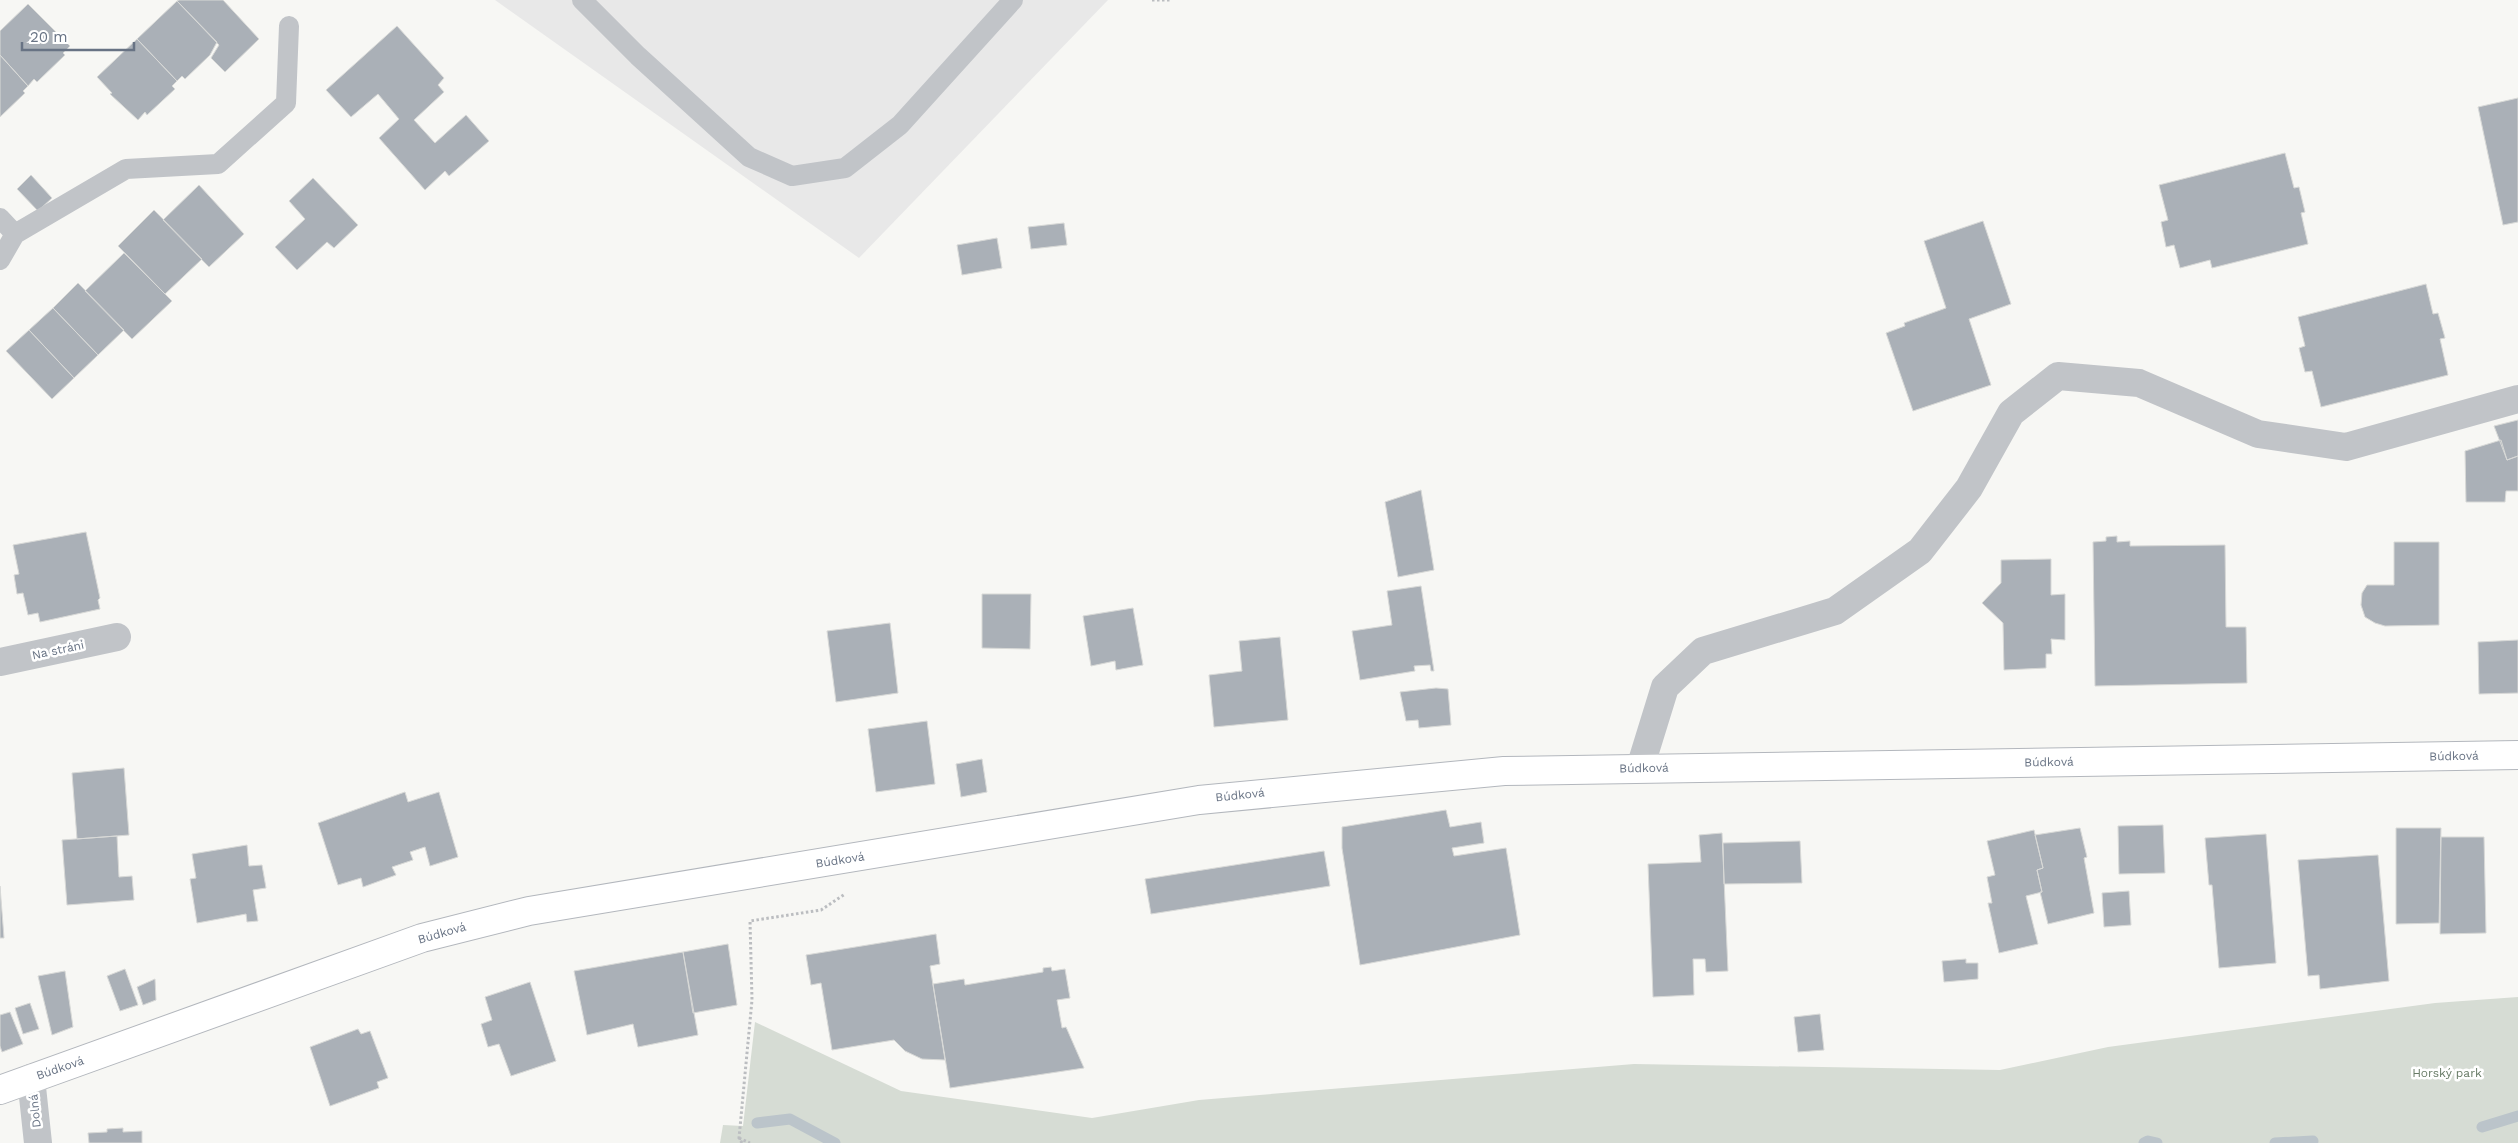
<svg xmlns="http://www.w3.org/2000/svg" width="2518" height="1143" font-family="'Work Sans',sans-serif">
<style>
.built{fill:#e8e8e8}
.green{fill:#d6dcd4}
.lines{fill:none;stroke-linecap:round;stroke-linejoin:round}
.stream{stroke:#bbc4ca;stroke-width:11}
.building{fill:#aab0b7;stroke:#d8d9d7}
.secondary-casing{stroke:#b3b7bd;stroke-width:30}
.path{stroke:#bbbdc0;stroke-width:3;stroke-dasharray:2.5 2.5;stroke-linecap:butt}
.lane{stroke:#c1c4c8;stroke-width:20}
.street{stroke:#c1c4c8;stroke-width:28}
.secondary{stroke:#fff;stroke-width:28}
.labels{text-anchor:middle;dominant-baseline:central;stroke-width:5;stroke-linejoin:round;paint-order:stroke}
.street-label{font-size:12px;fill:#687384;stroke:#fff}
.park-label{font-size:12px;fill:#687b66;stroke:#fff}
</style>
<rect width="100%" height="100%" fill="#f7f7f4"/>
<path class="built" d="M495,0H1108L859,258Z"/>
<path class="green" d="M2518,997V1143H720L723,1125L743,1126L755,1022L901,1091L1092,1118L1199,1100L1634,1064L2000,1070L2108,1047L2435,1003Z"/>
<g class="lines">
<path class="stream" d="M757,1123L790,1119L835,1143
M2482,1127L2518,1116
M2144,1143L2148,1141L2157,1143
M2275,1143L2313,1141"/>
</g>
<path class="building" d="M179,0H223L259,39L225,72L211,58L219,45L177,1Z
M177,1L217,42L210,55L185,79L182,76L177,81L137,39Z
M28,4L70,46L63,53L65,55L37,82L34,79L28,86L0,55V31Z
M397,26L444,78L438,85L444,92L414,120L435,143L466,115L489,141L449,176L445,171L425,190L379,138L399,119L378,94L351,117L326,90Z
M137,39L177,81L172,86L175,89L147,115L145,112L138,120L110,94L112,93L97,77Z
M0,55L28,86L23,91L25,93L0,117Z
M2518,98V222L2503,225L2478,107Z
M2285,153L2294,188L2299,187L2305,212L2301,213L2308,244L2212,268L2210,260L2180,268L2174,245L2166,247L2161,222L2168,220L2159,185Z
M31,175L52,198L38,211L17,189Z
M313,178L358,225L334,248L327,242L297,270L275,247L305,219L289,201Z
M199,185L244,234L209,267L163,220Z
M154,210L202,259L165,294L118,246Z
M1983,221L2011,304L1969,319L1991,385L1913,411L1886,333L1905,326L1904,323L1946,308L1924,241Z
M1064,223L1067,245L1031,249L1028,227Z
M997,238L1002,268L962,275L957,245Z
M124,253L172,301L132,339L85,291Z
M78,283L124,330L98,355L53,308Z
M2426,284L2433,314L2438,313L2445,338L2440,339L2448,375L2321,407L2312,371L2305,372L2299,348L2305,346L2298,317Z
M53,308L98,355L74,378L29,330Z
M29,330L74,378L52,399L6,351Z
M2518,420V456L2507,460L2494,426Z
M2501,440L2507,460L2518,456V491H2506L2505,502H2466L2465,451Z
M1421,490L1434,570L1398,577L1385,502Z
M86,532L100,598L98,600L100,609L40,622L38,613L28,615L23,593L17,594L14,575L19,574L13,545Z
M2117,536V542L2130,541V546L2225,545L2226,627H2246L2247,683L2095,686L2093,542L2106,541V537Z
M2394,542H2439V625L2385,626L2375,623L2365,617L2361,605L2362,593L2367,585H2394Z
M2051,559V595L2065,594V640L2051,639L2052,654H2046V668L2004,670L2003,623L1982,603L2001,583V560Z
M1421,586L1434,671H1431L1430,665L1414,666L1415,671L1360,680L1352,631L1392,625L1387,591Z
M982,594H1031L1030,649L982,648Z
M1133,608L1143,665L1116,670L1115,661L1091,666L1083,616Z
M890,623L898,693L836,702L827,631Z
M1280,637L1288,720L1214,727L1209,675L1242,671L1239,641Z
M2518,640V693L2479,694L2478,642Z
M1436,688L1448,689L1451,725L1419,728L1418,720L1406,721L1400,692Z
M927,721L935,784L876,792L868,729Z
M982,759L987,792L961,797L956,764Z
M124,768L129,835L77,839L72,773Z
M405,792L408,802L439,792L458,857L430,866L425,847L410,852L413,860L392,867L396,875L363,887L361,878L338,885L318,823Z
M1446,810L1450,827L1481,822L1484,843L1452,848L1454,856L1506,848L1520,935L1360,965L1342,848V827Z
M2163,825L2165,873L2119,874L2118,826Z
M2080,828L2087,857L2084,858L2094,913L2048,924L2040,892H2042L2037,870L2043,868L2035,835Z
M2396,828H2441L2439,923L2396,924Z
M2034,830L2043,868L2037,870L2042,892L2026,896L2038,944L1999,953L1988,903H1992L1987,877L1995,875L1987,841Z
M1722,833L1728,971L1706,972L1705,959H1693L1694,995L1653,997L1648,864L1701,862L1699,835Z
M2266,834L2276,963L2219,968L2212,885H2209L2205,838Z
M117,836L119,877L132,876L134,900L67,905L62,840Z
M2441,837H2484L2486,933L2440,934Z
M1800,841L1802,883L1724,884L1723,843Z
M247,845L249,866L262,865L266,888L253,890L258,921L247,922L246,914L197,923L190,879L196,878L192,854Z
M1324,851L1330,886L1151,914L1145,879Z
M2378,855L2389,981L2320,989L2319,975L2308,976L2298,860Z
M0,886L4,938H0Z
M2129,891L2131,925L2104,927L2102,893Z
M936,934L940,964L930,966L945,1060L922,1059L905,1051L894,1040L832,1050L821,983L811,985L806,955Z
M728,944L737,1005L693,1013L683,952Z
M683,952L698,1035L638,1047L633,1024L587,1035L574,971Z
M1966,959V963H1978V979L1944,982L1942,961Z
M1051,967L1052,971L1065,969L1070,998L1057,1000L1062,1028L1066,1027L1084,1068L950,1088L933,984L964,979L965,985L1043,972V968Z
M125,969L138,1005L120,1011L107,976Z
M65,971L73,1027L52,1035L38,976Z
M155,979L156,1000L143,1005L137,987Z
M530,982L556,1061L511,1076L499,1044L488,1047L481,1024L492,1020L485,997Z
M30,1003L39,1029L23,1034L15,1008Z
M10,1012L23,1044L2,1052L0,1046V1015Z
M1820,1014L1824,1050L1798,1052L1794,1017Z
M358,1029L361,1034L370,1031L388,1078L377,1082L379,1088L330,1106L310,1047Z
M123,1128V1132L142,1131V1143H89L88,1133L107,1132V1129Z"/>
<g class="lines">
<g class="secondary-casing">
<path id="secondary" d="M0,1090L422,938L529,911L1199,800L1504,771L2518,755"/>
</g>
<path class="path" d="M1152,0H1171
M739,1138L750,1143
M742,1143L739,1138L752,1000L750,921L821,910L845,894"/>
<path class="lane" d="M582,0L638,56L749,157L792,176L845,168L900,125L1013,0
M0,218L15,234
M0,260L15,234L126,169L218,164L286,103L289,26"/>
<path class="street" d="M0,662L117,637
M1640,768L1665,687L1703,651L1835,611L1920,551L1969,488L2011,413L2058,376L2139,383L2258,434L2346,447L2518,399
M31,1078L38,1143"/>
<use href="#secondary" class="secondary"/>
</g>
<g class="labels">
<g class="street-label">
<text transform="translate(58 650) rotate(-12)">Na stráni</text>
<text transform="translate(2454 756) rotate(-1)">Búdková</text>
<text transform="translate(2049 762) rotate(-1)">Búdková</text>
<text transform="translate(1644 768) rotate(-1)">Búdková</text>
<text transform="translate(1240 795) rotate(-6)">Búdková</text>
<text transform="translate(840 860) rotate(-9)">Búdková</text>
<text transform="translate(442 933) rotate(-16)">Búdková</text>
<text transform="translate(60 1068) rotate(-19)">Búdková</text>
<text transform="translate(35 1111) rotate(-96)">Dolná</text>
</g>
<g class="park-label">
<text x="2447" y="1073">Horský park</text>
</g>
</g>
<path d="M22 42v8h112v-8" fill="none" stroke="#687384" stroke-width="2.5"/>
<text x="30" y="42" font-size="15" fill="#687384" stroke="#ffffff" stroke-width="4" paint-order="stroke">20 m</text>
</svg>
